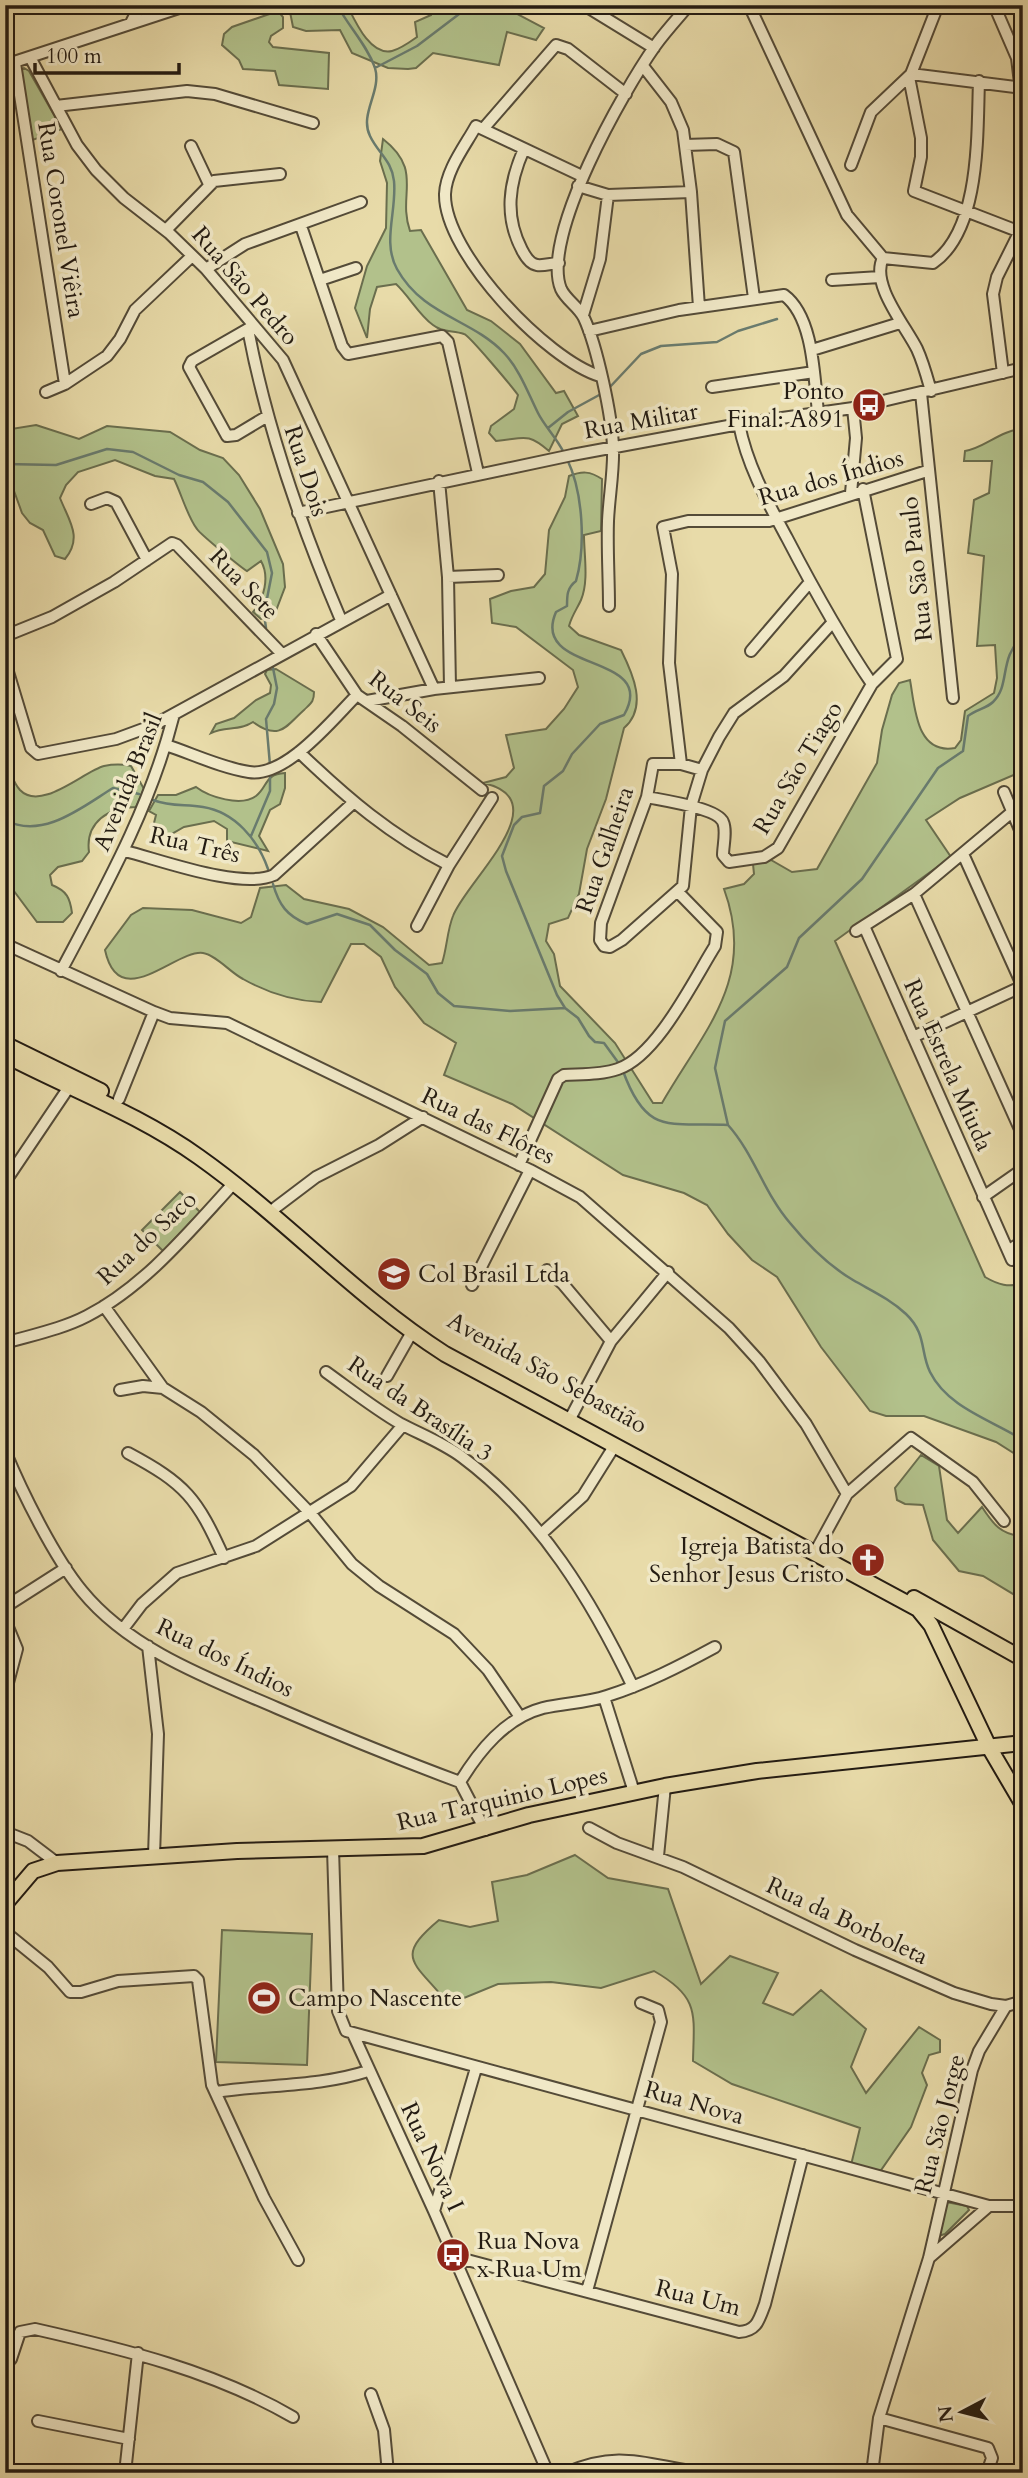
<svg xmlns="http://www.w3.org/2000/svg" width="1028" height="2478" font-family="Cardo,serif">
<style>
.green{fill:#b2c18b;stroke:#6a6e4e;stroke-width:2}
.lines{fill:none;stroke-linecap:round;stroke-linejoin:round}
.stream{stroke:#697b6e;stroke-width:2.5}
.minor-casing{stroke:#544b38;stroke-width:14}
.major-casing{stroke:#231b12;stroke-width:18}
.minor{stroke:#f0e8c7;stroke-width:10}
.major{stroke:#e8dba9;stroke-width:14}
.labels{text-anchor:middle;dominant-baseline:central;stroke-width:7;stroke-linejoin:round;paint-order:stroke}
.street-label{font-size:24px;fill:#231b12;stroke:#f0e8c7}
.poi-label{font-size:24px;fill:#231b12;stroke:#f0e8c7;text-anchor:start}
</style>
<rect width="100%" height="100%" fill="#e8dba9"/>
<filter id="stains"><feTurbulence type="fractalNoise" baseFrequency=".00286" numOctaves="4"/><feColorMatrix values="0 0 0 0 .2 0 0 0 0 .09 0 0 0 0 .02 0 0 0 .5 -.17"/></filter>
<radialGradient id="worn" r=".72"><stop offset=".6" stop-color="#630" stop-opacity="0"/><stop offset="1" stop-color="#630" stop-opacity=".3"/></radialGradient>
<path class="green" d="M309,5H347C355,21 370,56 392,51C400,49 410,42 417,37L415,22L431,15V5H507L506,8L544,28L536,40L507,32L499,65L433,53L416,68L408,69L388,68L352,53L340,30L306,31L293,27L290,12Z
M278,11L283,17V28L271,36L269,42L273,47L329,53L328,89L279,85L275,71L243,69L239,60L222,45L224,34L232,27Z
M24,68L29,71L62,129L30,141L20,71Z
M383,139C424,171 397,194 410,231L421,230L467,310L491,321L520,344L556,393L564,391L578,416L562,424L549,451C526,431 523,439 496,441L489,433L491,426L514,409L518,395C513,388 469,335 464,334C453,330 443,333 433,325C419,315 409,296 396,284L377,287L370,309L367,338L355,308L367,266L386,228L387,183L380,161Z
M36,425L79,439L107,426L170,432L200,450L223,458L239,475L260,509L283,564L285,587L274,616L261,619L253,612C264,599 270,577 261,561L247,571C243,569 201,535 197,529C188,518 181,493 174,479L155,476L115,460L78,472L66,485L60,498C69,521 83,537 65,559L55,556L43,530L30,523L22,513L14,491L5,482V430Z
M1023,429V771L960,798L926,820L951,857L835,941L985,1277C997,1284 1010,1289 1023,1282V1459L996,1442L924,1416H886L870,1411L821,1347L777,1277L752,1260L728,1234L707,1205L684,1193L623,1175L512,1104L444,1075L456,1043L424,1023L395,987L381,957L364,944H351L321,1002C293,1001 268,993 243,979C231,973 216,955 203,953C176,949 119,1015 105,950L131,915L143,908L192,910L241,923L251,917L260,888L286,885L304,899L349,909L383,927L429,965L442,963C447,948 447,931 453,916C465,882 561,800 483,783L506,777L514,768L506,735L546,729L564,709L578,687L573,670L516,627L492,623L490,599L511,591L534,587L545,574L549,530L565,497L569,476C582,471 590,471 602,479L601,531L584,535C584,555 589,581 581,600C577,609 572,615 569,626L579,635L621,650C633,674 648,707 624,728L606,799L587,849L579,894L568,918L549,924L546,941L554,954L560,986L615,1043L653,1103H662C704,1030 757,979 724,889L744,884L754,874L753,864L771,860L792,872L817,869L877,763L882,730L892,695L899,683L910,680C915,707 916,755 955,748L961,740L965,711L994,693L997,678L995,645L977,646L984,556L968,553L974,500L989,493L992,461H964L965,451C985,448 1000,430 1023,429Z
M276,669L314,692C314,702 311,703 304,710C287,725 280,742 253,722C240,731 225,726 211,733L216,724L234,718L256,700L270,693L271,685L265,674L267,670Z
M5,761C11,771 12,781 20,790C41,812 84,771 104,766C114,764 122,764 131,766L144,789L136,807C109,807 85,822 89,852L82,861L58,867L50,875L52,885C67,891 70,898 72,913L63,922H37L5,879Z
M285,773V788L280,804L270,810L259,836L268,851L227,841V829L214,821L184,827L168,836L153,827L156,815L149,811L158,795H176L196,787C209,797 241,807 256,796C268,787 264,774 285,773Z
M180,1192L200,1212L163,1251L142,1230Z
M921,1455L939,1466L947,1520L958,1533L982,1507C993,1524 1001,1535 1023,1536V1600L983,1576L959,1571L933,1540L923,1505L905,1504L897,1500L895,1488Z
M575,1855L608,1878L668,1889L701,1984L730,1956L778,1973L763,2003L793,2015L821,1990L866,2029L851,2067L866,2093L919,2027L940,2040V2052L929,2055L922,2073L927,2085L911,2127L879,2173L851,2165L860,2128L732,2084L693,2061C694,2014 700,1997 654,1971L601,1988L551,1982L498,1984L464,1998L441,1995C412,1961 396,1956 439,1920L470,1927L498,1921L492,1882L527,1875Z
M222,1930L312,1934L307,2065L216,2062Z
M946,2202L967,2206L969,2210L945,2234L938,2236Z"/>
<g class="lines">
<path class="stream" d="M337,5C349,27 367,45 375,68C382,91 359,114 370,136C378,153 392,161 394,181C397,211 382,242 397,269C423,316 472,319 504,353C520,370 528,393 538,413C545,427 557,438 564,453
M375,68L417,46L471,5
M609,388L641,354L661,346L717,342L738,331L777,319
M548,428L568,412L601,394
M567,459C583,492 586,546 576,581C567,588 567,595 567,606L556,612C529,674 660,652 624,715L600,724L572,754L563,771L544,786L540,813L522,817L514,825L502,856L506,871L557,995L565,1008L578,1018L589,1036L595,1042L604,1043L620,1065
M5,464L56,465L107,449L133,452L179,475L203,482L228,502L267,552L272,573L264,614L266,628
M270,765L266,719L274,704L277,688L272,663
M153,800C171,807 185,804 203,807C235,812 258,840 268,869
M5,820C43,840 82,807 113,788L139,794
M251,836L270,791V772
M273,884C279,905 287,916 307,924L337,914L370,925L395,950L427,974L438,993L454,1006L510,1011L565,1008
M623,1071C647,1137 670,1122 728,1125C754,1154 764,1193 790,1223C808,1245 829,1266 853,1280C872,1291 890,1299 906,1314C927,1334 920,1352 930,1372C948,1408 992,1420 1023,1440
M728,1125L715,1068L725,1021L787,967L799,938L862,879L938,768L963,751L968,716C976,710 987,708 993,702C1011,685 998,658 1023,636"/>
<g class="minor-casing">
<path id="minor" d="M584,5L654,48
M749,5L847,215L883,258C870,284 905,325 917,349C923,362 927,377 931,391
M994,5L1017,58L1023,109
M131,23L140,5
M31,59L77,145L96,170L124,198L169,233L206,269L283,360L434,689
M15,63L65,384
M5,65L188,5
M643,66L671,102L683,130L691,192L699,307
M911,74L1023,88
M909,77L921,138V157L914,191L1020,232
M56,106L187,91L215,94L313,123
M483,129L556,45L568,49L626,94
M685,145L717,144L734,152L754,298
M191,146L209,184
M524,149C509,183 504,216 522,250C525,256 530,264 537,265C544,266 553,263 559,263
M851,165L871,112L911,74L938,5
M582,176L476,126C465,146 446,170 445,194C444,253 547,360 600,376
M578,186L608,195L691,192
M301,226L342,346L348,354L442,336L448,342L478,473
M166,230L214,181L280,174
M883,258L933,263C981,230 977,133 979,81
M206,269L245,244L361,202
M320,280L356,268
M832,280L880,277
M583,315L600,259L608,195
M253,326L192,361L189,367L227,436L236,435L266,417
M248,329C267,430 301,526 341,620
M589,331L679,310L784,295C814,317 814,378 818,412
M812,350L900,323
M1003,373L993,294L997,277L1023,225
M712,387L814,372
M46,392L65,384L107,356L120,339L135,310L192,256
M921,393L953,698
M739,424C747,465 767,501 787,538C813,588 840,637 872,684
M439,481L448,577L450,687
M851,493L856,438L853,408
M91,504L107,498L116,502L147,560
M298,513L572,455L739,424L853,408L1023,368
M448,577L498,575
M609,606C609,578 607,549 608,521C609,497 614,471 613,447C612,416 597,346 584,318C579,307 566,300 561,289C540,237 624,90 655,46C665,32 677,19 689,5
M316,634L357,695L402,726L482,790
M5,636L52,617L114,582L172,543L177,545L281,653
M751,651L810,582
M5,662L31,748L38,754L116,739L154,725L391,595
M367,701L434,689L539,678
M166,745C193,754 222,768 249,772C286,778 333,719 357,695
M299,752C347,798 390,835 449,865
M681,764L669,663L672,574L663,527L688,521H769L927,471
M702,770L681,764H653L647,797L601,923L600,940L604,946L610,947L622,940L683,886L691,806L702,770L719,737L734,713L784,676L833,622
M1004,792L1023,837
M647,797C661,800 718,808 723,822C727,831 723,846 723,855L729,862L764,857L778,848L872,684L897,659L863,489
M125,851C161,860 241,890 274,875L353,803
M963,854L1023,987
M914,894L1023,1136
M417,926L449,865L492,798
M864,926L1012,1260
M856,931L914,894L1012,812
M5,944L154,1012L170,1018L227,1023L530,1170L580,1197L729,1328L759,1361L806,1424L847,1494
M61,971C105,888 151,806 174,714
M913,1037L1023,986
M119,1099L154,1012
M519,1165L558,1079L564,1075C582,1074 601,1075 618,1069C657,1056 693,981 715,946L717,932L678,892
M5,1182L69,1087
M983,1197L1023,1169
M275,1208L316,1177L379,1145L423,1117
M1008,1251L1023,1241
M547,1270L563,1284L611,1341
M472,1285L530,1170
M104,1306L163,1388L201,1412L254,1455L311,1514L352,1564L379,1586L454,1634L488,1670L520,1717
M5,1343C32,1335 62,1329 87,1316C145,1286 189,1232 233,1184
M326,1372C351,1390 375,1409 401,1424C422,1435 443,1443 462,1457C540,1515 592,1601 633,1687
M387,1376L412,1332
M120,1390L143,1386L163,1388
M572,1415L611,1341L668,1272
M5,1451C22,1492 54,1557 82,1591C130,1650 210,1679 277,1708C337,1734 398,1759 460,1782L485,1830
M128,1453C186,1484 197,1498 224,1558
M541,1534L583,1496L615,1445
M818,1547L847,1494L911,1438L973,1482L1004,1521
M5,1607L66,1568
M5,1620L17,1649L5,1694
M123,1629L142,1604L177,1573L256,1546L351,1486L403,1425
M148,1646L158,1734L154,1856
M604,1697L634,1792
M460,1782C479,1751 505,1718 543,1708C564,1703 586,1703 607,1696C645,1684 680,1666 715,1647
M589,1828L617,1843L683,1867L855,1950L954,1993L991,2004L1006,2006L1023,2001
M5,1832L28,1841L57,1863
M333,1849L338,2011L346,2031L989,2206H1023
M658,1856L665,1786
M5,1932L48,1967L70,1992H81L118,1981L194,1976L198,1980L212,2085L264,2198L298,2260
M353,2034L434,2211L548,2473
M216,2092C267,2084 318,2087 368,2071
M434,2211L476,2068
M929,2258L989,2206
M457,2263L467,2260L739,2332C757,2331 759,2320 765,2304L803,2155
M587,2291L661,2022L658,2010L641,2003
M5,2365L11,2359L20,2332L35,2329C123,2349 214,2371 293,2417
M371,2394L384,2430L388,2473
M879,2418L988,2448L992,2458L987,2473
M38,2421L129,2439
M125,2473L138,2353
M566,2473C622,2448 650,2467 705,2473
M872,2473L879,2418L929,2258L972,2070L979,2051L1006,2006"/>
</g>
<g class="major-casing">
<path id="major" d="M5,1044L101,1091
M5,1055C70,1089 139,1114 199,1157C285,1218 356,1297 445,1354L918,1609L931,1625L989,1747L1023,1805
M914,1598L1023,1659
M5,1904L33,1871L57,1863L237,1851L423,1846L529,1815L665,1786L757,1771L1023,1743"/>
</g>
<use href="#minor" class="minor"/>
<use href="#major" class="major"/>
</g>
<defs>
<g id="bus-disc" transform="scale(1.75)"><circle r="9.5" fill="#8f2418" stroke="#f0e8c7"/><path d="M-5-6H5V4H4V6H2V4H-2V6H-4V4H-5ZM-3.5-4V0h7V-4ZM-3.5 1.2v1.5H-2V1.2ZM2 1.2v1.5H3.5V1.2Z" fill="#fff"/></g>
<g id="school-disc" transform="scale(1.75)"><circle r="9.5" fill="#8f2418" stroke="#f0e8c7"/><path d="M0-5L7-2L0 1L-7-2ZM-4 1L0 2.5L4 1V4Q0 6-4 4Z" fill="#fff"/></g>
<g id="church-disc" transform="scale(1.75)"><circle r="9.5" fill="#8f2418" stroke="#f0e8c7"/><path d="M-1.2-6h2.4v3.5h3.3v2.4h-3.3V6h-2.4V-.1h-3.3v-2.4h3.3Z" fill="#fff"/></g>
<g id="stadium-disc" transform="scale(1.75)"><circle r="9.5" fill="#8f2418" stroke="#f0e8c7"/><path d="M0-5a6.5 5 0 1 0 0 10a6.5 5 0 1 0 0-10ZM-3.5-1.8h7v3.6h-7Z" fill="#fff"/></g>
</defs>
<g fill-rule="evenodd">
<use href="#bus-disc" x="869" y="405"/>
<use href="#school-disc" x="394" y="1274"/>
<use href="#church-disc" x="868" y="1560"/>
<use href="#stadium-disc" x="264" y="1998"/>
<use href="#bus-disc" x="453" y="2255"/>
</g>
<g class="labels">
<g class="street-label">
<text transform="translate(61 220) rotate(81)">Rua Coronel Viêira</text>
<text transform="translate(245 286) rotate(49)">Rua São Pedro</text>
<text transform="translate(641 421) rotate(-10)">Rua Militar</text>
<text transform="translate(306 471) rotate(72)">Rua Dois</text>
<text transform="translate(831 478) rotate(-16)">Rua dos Índios</text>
<text transform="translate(917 569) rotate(-96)">Rua São Paulo</text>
<text transform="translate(244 584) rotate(46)">Rua Sete</text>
<text transform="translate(405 702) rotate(38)">Rua Seis</text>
<text transform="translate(798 768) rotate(-59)">Rua São Tiago</text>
<text transform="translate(128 782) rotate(-68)">Avenida Brasil</text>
<text transform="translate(195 845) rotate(13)">Rua Três</text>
<text transform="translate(605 850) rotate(-71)">Rua Galheira</text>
<text transform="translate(948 1065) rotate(66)">Rua Estrela Miuda</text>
<text transform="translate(488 1126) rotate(26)">Rua das Flôres</text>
<text transform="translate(147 1238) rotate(-43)">Rua do Saco</text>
<text transform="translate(547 1373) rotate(29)">Avenida São Sebastião</text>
<text transform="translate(420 1409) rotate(34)">Rua da Brasília 3</text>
<text transform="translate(225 1658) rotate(26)">Rua dos Índios</text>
<text transform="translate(502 1799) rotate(-13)">Rua Tarquinio Lopes</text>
<text transform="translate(847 1921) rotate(25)">Rua da Borboleta</text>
<text transform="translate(694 2103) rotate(16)">Rua Nova</text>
<text transform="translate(940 2124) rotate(-76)">Rua São Jorge</text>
<text transform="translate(432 2157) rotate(65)">Rua Nova I</text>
<text transform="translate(698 2298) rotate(14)">Rua Um</text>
</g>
<g class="poi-label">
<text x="844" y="391" text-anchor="end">Ponto<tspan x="844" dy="28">Final: A891</tspan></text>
<text x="418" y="1274">Col Brasil Ltda</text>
<text x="844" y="1546" text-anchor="end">Igreja Batista do<tspan x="844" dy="28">Senhor Jesus Cristo</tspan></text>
<text x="288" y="1998">Campo Nascente</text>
<text x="477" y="2241">Rua Nova<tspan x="477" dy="28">x Rua Um</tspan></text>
</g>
</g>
<rect width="1028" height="2478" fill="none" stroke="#e8dba9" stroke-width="28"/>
<rect x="7" y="7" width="1014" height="2464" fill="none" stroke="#231b12" stroke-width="3.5"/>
<rect x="14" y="14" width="1000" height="2450" fill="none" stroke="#231b12" stroke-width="2"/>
<g transform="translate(962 2412) rotate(263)" stroke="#f0e8c7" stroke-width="5" paint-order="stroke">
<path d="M0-5L12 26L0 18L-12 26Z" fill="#231b12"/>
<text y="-10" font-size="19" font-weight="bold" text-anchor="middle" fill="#231b12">N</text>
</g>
<path d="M35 63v10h144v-10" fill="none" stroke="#231b12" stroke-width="3.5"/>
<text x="46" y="63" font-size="21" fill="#231b12" stroke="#f0e8c7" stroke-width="5" paint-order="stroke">100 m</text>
<rect width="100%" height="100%" filter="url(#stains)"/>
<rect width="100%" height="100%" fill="url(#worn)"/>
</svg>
